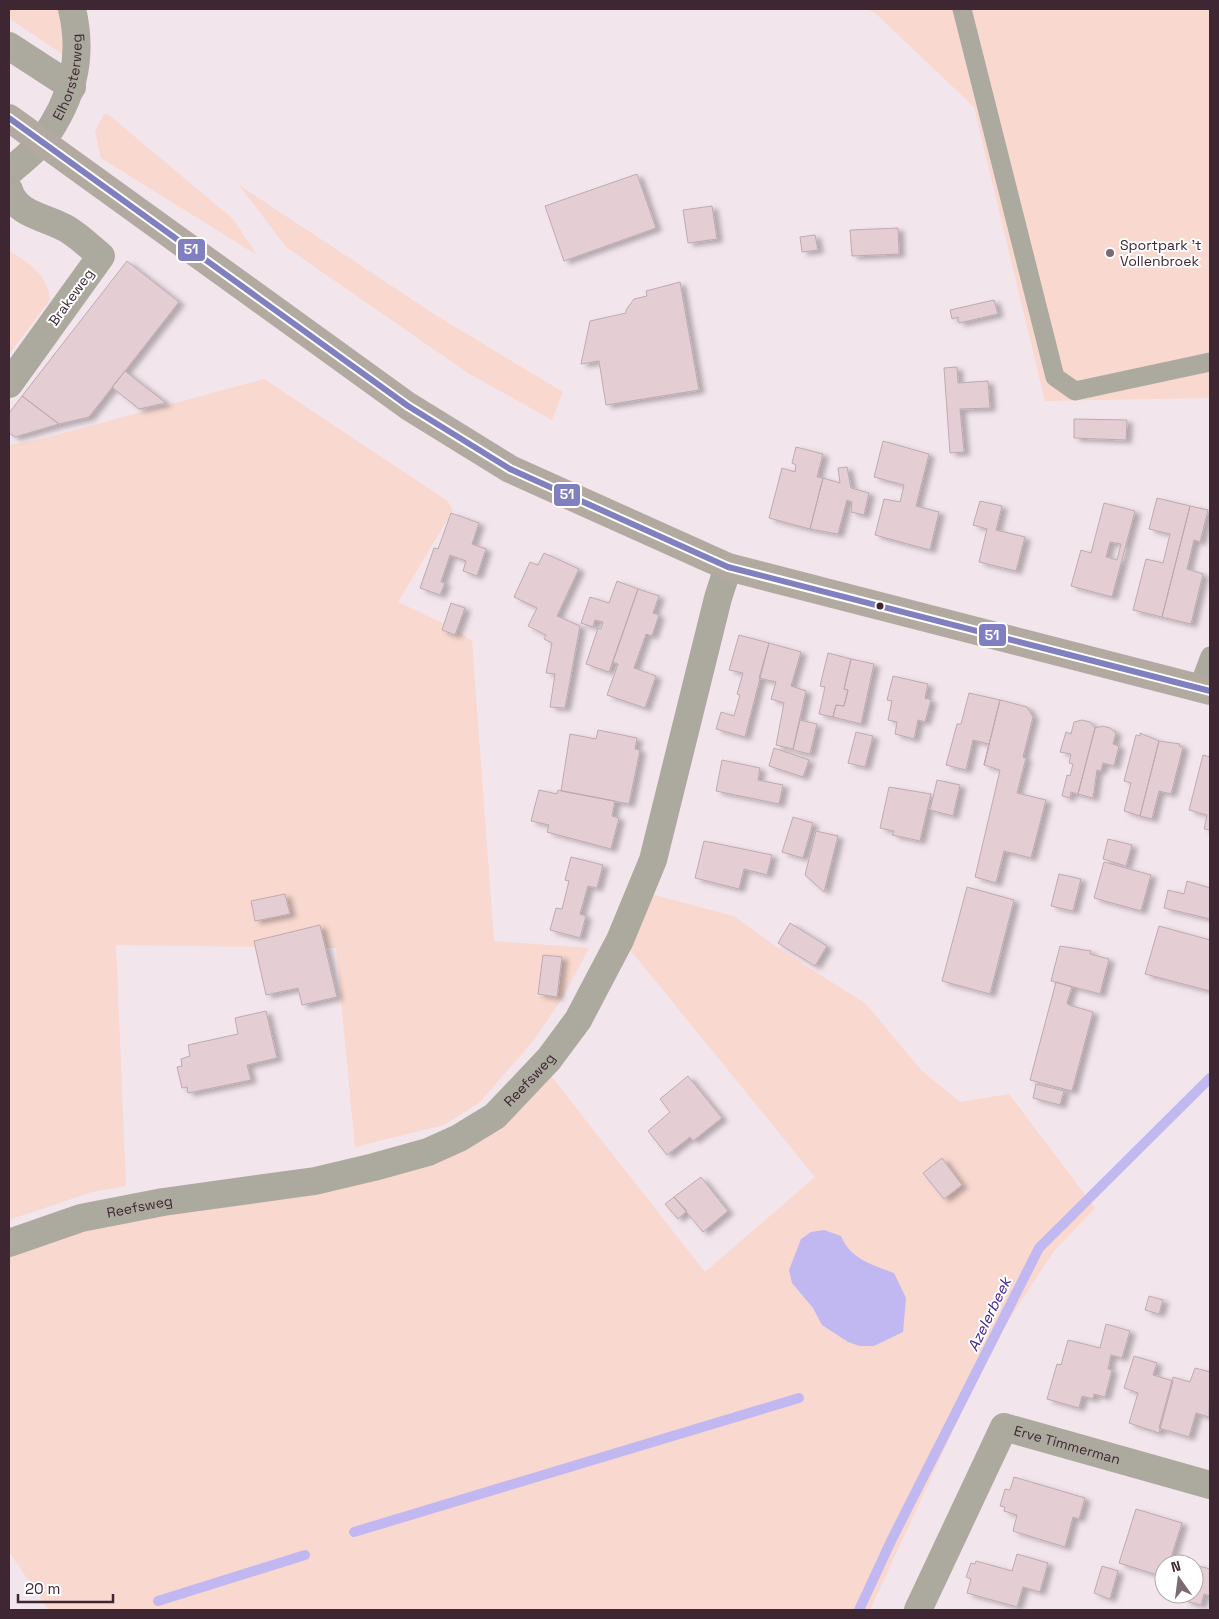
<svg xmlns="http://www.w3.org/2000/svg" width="1219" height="1619" font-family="'Space Grotesk',sans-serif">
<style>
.green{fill:#f8d8cf;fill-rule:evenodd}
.water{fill:#c1b8f2}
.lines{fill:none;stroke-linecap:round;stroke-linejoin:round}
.stream{stroke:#c1b8f2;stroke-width:10}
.building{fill:#e5cdd4;stroke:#bdaab0;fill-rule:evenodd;filter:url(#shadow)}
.service{stroke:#aca99f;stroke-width:19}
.minor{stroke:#aca99f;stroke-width:28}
.primary{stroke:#b2aaa1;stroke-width:28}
.bus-1-casing{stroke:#fff;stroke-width:10}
.bus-1{stroke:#8080c0;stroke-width:6}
.poi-dot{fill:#7d6973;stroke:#fff;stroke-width:2}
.bus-dot{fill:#3e2632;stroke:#fff;stroke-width:2}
.labels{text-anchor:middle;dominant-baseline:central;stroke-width:4;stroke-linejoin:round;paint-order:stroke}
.street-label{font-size:14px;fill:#3e2632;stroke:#fff}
.poi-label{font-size:14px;fill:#3e2632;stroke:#fff;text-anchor:start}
.water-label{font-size:15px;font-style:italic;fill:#412195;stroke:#fff}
.line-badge{stroke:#fff;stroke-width:2}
.badge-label{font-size:14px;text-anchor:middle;font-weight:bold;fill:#fff}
</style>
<defs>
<filter id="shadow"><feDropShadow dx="5.5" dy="3" stdDeviation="2.5" flood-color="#0004"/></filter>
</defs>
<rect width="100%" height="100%" fill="#f3e5ec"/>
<path class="green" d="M9,9H62L72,61L9,18Z
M866,9H1210V398L1045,401L974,107L874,12Z
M104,114L109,115L233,219L257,255L101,158L95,132Z
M239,185L437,316L563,392L552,420L468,373L286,247Z
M9,251C30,263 48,275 50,300L9,354Z
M264,379L437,494L448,502L453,510L398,602L453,628L472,641L494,941L589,948L563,997L534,1040L479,1103L444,1125L355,1147L336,948L116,945L126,1186L92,1192L9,1220V445L45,438Z
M646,893L734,916L775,946L866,1004L921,1070L960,1102L1009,1094L1095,1208L1054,1251L993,1344L870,1610H49L9,1552V1251L96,1223L413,1164L548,1072L705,1272L815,1177L627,946ZM841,1236C850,1259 873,1265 894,1273L822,1325L813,1308Z"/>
<path class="water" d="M824,1230L841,1236C850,1259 873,1265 894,1273L906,1298L903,1332L874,1346H860L848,1342L822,1325L813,1308L792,1283L789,1270L801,1239L811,1232Z"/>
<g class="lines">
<path class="stream" d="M354,1532L799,1398
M158,1601L305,1555
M859,1610L892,1539L1039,1248L1210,1078"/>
</g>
<path class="building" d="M637,174L656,228L564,261L545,206Z
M712,206L717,239L688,243L683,210Z
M898,228L899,254L852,256L850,230Z
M815,235L818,250L802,252L800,237Z
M127,261L179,302L89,417L59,424L22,396Z
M680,282L699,390L606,405L599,361L581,364L590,321L626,313V310L634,299L647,296L646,291Z
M994,300L998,314L959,323L958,317L952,319L950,310Z
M957,367L958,383L988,381L990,408L960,409L964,452L950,453L944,368Z
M125,371L166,403L139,409L112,387Z
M22,396L59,424L15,437L9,433V413Z
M1074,419L1127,420L1126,440L1074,438Z
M883,441L929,454L916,506L939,512L930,550L875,535L884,499L900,502L904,485L874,477Z
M796,447L823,454L817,477L823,478L810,529L769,518L782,468L795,472L796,465L792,463Z
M847,467L851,488L869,493L864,515L851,512L852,502L847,500L838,534L810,529L823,478L840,483L838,468Z
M1157,498L1190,506L1162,617L1133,610L1146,559L1163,563L1170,534L1149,529Z
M980,501L1002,506L996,530L1025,537L1016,571L979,562L987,529L973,525Z
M1104,503L1135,511L1112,597L1071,586L1081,550L1091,553ZM1110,542L1121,544L1117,560L1106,557Z
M1190,506L1208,510L1200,542L1194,540L1187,569L1203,574L1191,624L1162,617Z
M451,513L479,523L472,544L486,549L477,576L463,571L466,561L450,555L441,582L445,583L440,595L420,588L434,548L438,549Z
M544,553L579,569L557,616L580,626L565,708L550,707L555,674L546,673L552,643L544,639L546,635L528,626L537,608L514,597L530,562L538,565Z
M617,581L638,589L609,672L586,664L598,628L601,629L603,622L595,620L593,627L581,623L590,597L609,603Z
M638,589L659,596L653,613L659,615L652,636L646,634L634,668L656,676L645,708L607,695L618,664L613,662Z
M451,603L465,608L455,635L442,630Z
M739,635L769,643L745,737L716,729L721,712L734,716L740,695L737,694L743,673L729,670Z
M769,643L801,652L791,686L806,691L793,749L776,745L784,703L771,699L776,682L759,678Z
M828,653L851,659L844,689L848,690L844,706L836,705L833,717L819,714L825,687L820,686Z
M851,659L874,664L861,724L833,717L836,705L844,706L848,690L844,689Z
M893,676L928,684L925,698L931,700L925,722L918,720L914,739L895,734L897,722L888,720L892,701L887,700Z
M969,693L1000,700L984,765L989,744L973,740L966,770L946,765L957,724H961Z
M1000,700L1027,707L1033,717L1023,757L1026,758L1017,793L1046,800L1031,858L1004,851L996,883L975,877L1000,770L984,765Z
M800,720L817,724L810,754L793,750Z
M1082,720L1090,722L1095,728L1078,794L1071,792L1070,798L1062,796L1067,775L1070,776L1073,764L1069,763L1071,754L1060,752L1066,732L1071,734L1074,722Z
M1103,726L1110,728L1116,733L1113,744L1119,746L1114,766L1103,763L1101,771L1097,770L1093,798L1078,794L1095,728Z
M598,730L637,738L635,749L640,750L629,804L561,791L570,734L596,739Z
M856,732L873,736L865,767L848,763Z
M1140,733L1159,741L1140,816L1124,811L1131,783L1124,781L1136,735L1140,736Z
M1159,741L1180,744L1179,746L1183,747L1171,794L1159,791L1152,819L1140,816Z
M774,748L809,760L803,777L769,766Z
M1203,755L1210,757V830L1204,829L1207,815L1189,810Z
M722,760L760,768L758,780L783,785L779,804L716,791Z
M937,780L960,785L953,816L930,810Z
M889,787L931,794L920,841L892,835L894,831L880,828Z
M539,790L557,794L558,790L615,801L612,816L619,818L611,849L547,832L549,825L531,821Z
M793,817L813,823L803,858L782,852Z
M816,831L838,836L824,892L805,875Z
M1108,839L1132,845L1126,866L1103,859Z
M704,841L772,855L767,875L744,869L739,889L695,878Z
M571,857L603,865L597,888L588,886L580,914L586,916L580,938L550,930L556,908L562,909L569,881L565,880Z
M1104,862L1151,875L1141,911L1094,898Z
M1059,874L1081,879L1073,911L1051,906Z
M1187,881L1210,888V919L1164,908L1168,890L1184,894Z
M967,887L1014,900L990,994L942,981Z
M285,894L290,914L255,921L251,901Z
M790,923L827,946L815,966L778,943Z
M320,925L337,997L302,1005L298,988L266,995L254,941Z
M1159,926L1210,940V991L1145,974Z
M1060,946L1091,951L1090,954L1109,959L1100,994L1051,981Z
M543,955L562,957L557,997L538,994Z
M1056,982L1072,987L1067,1003L1069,1005L1093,1012L1072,1091L1030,1080Z
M266,1011L277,1058L247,1065L251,1080L188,1093L187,1087L182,1088L177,1067L182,1066L181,1059L190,1056L188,1045L238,1034L235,1018Z
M688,1076L722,1118L693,1141L690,1137L667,1155L648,1131L670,1112L660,1099Z
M1036,1084L1064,1091L1060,1105L1033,1098Z
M942,1158L962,1185L944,1199L923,1173Z
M701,1177L728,1211L703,1232L674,1197Z
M674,1197L687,1211L678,1219L665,1204Z
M1149,1296L1163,1300L1159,1314L1145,1310Z
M1106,1324L1130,1331L1122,1358L1111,1355L1108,1369L1112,1370L1105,1397L1094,1394L1093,1399L1082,1396L1079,1408L1047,1399L1057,1364L1061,1365L1068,1340L1100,1348Z
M1134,1356L1157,1363L1153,1375L1173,1381L1159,1433L1129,1423L1138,1393L1124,1388Z
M1195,1368L1210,1372L1209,1417L1196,1413L1189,1437L1159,1428L1173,1377L1190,1382Z
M1014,1477L1085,1498L1079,1519L1073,1517L1065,1547L1013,1531L1017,1515L1004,1511L1005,1507L1000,1506L1005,1489L1010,1490Z
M1136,1509L1182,1523L1169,1564H1164V1577L1119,1563Z
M1017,1554L1048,1563L1040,1592L1023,1587L1017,1607L967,1593L971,1579L966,1577L971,1563L975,1564L976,1561L1012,1571Z
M1195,1565L1210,1569V1567V1596L1204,1594L1201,1605L1185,1601L1187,1594H1194Z
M1102,1566L1118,1571L1110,1599L1094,1593Z"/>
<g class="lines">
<path class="service" d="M962,9L1055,377L1075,391L1210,362
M1198,688L1210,656"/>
<g class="minor">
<path d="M9,46L72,87"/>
<path id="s1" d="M9,172C20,162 34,152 43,140C72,99 84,59 72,9"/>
<path d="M9,190C16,215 47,217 67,229C79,236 90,247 101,256L9,384"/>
<path id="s2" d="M9,1243L81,1218L163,1202L315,1181L374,1167L428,1152L459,1138L495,1116L549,1059L578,1020L620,940L653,860L718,598L728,567"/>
<path id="s3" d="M918,1610L1004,1427L1210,1485"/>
</g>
<path class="primary" d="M9,118L408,406L510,469L728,567L1210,691"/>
<g class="bus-1-casing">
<path id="bus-1" d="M9,118L408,406L510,469L728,567L1210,691"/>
</g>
<use href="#bus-1" class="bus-1"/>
</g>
<circle class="poi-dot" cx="1110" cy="253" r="5"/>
<circle class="bus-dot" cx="880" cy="606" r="4.5"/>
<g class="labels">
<g class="street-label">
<text stroke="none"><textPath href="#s1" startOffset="116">Elhorsterweg</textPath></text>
<text transform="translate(71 297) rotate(-54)">Brakeweg</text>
<text stroke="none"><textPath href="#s2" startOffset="556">Reefsweg</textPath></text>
<text stroke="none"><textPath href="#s2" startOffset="136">Reefsweg</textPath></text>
<text stroke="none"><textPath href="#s3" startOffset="268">Erve Timmerman</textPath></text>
</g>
<g class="poi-label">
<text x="1120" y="245">Sportpark 't<tspan x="1120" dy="16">Vollenbroek</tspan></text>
</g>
<g class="water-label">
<text transform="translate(989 1314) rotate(-64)">Azelerbeek</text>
</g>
</g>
<g class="line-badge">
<rect x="177" y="238" width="29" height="24" rx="5" fill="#8080c0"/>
<rect x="553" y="483" width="28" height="24" rx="5" fill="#8080c0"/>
<rect x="978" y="623" width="29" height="24" rx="5" fill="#8080c0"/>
</g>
<g class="badge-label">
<text x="191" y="254">51</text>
<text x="567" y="499">51</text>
<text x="992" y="640">51</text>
</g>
<rect width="1219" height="1619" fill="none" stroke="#3e2632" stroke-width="20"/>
<g transform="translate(1179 1579) rotate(346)"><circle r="24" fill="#ffffff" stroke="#b2a8ad"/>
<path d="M0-4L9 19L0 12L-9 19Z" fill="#7d6973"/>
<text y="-8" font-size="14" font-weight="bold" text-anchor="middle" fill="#3e2632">N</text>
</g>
<path d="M18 1594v8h95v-8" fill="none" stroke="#3e2632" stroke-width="2.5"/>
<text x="25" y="1594" font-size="15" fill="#3e2632" stroke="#ffffff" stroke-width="4" paint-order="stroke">20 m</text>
</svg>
